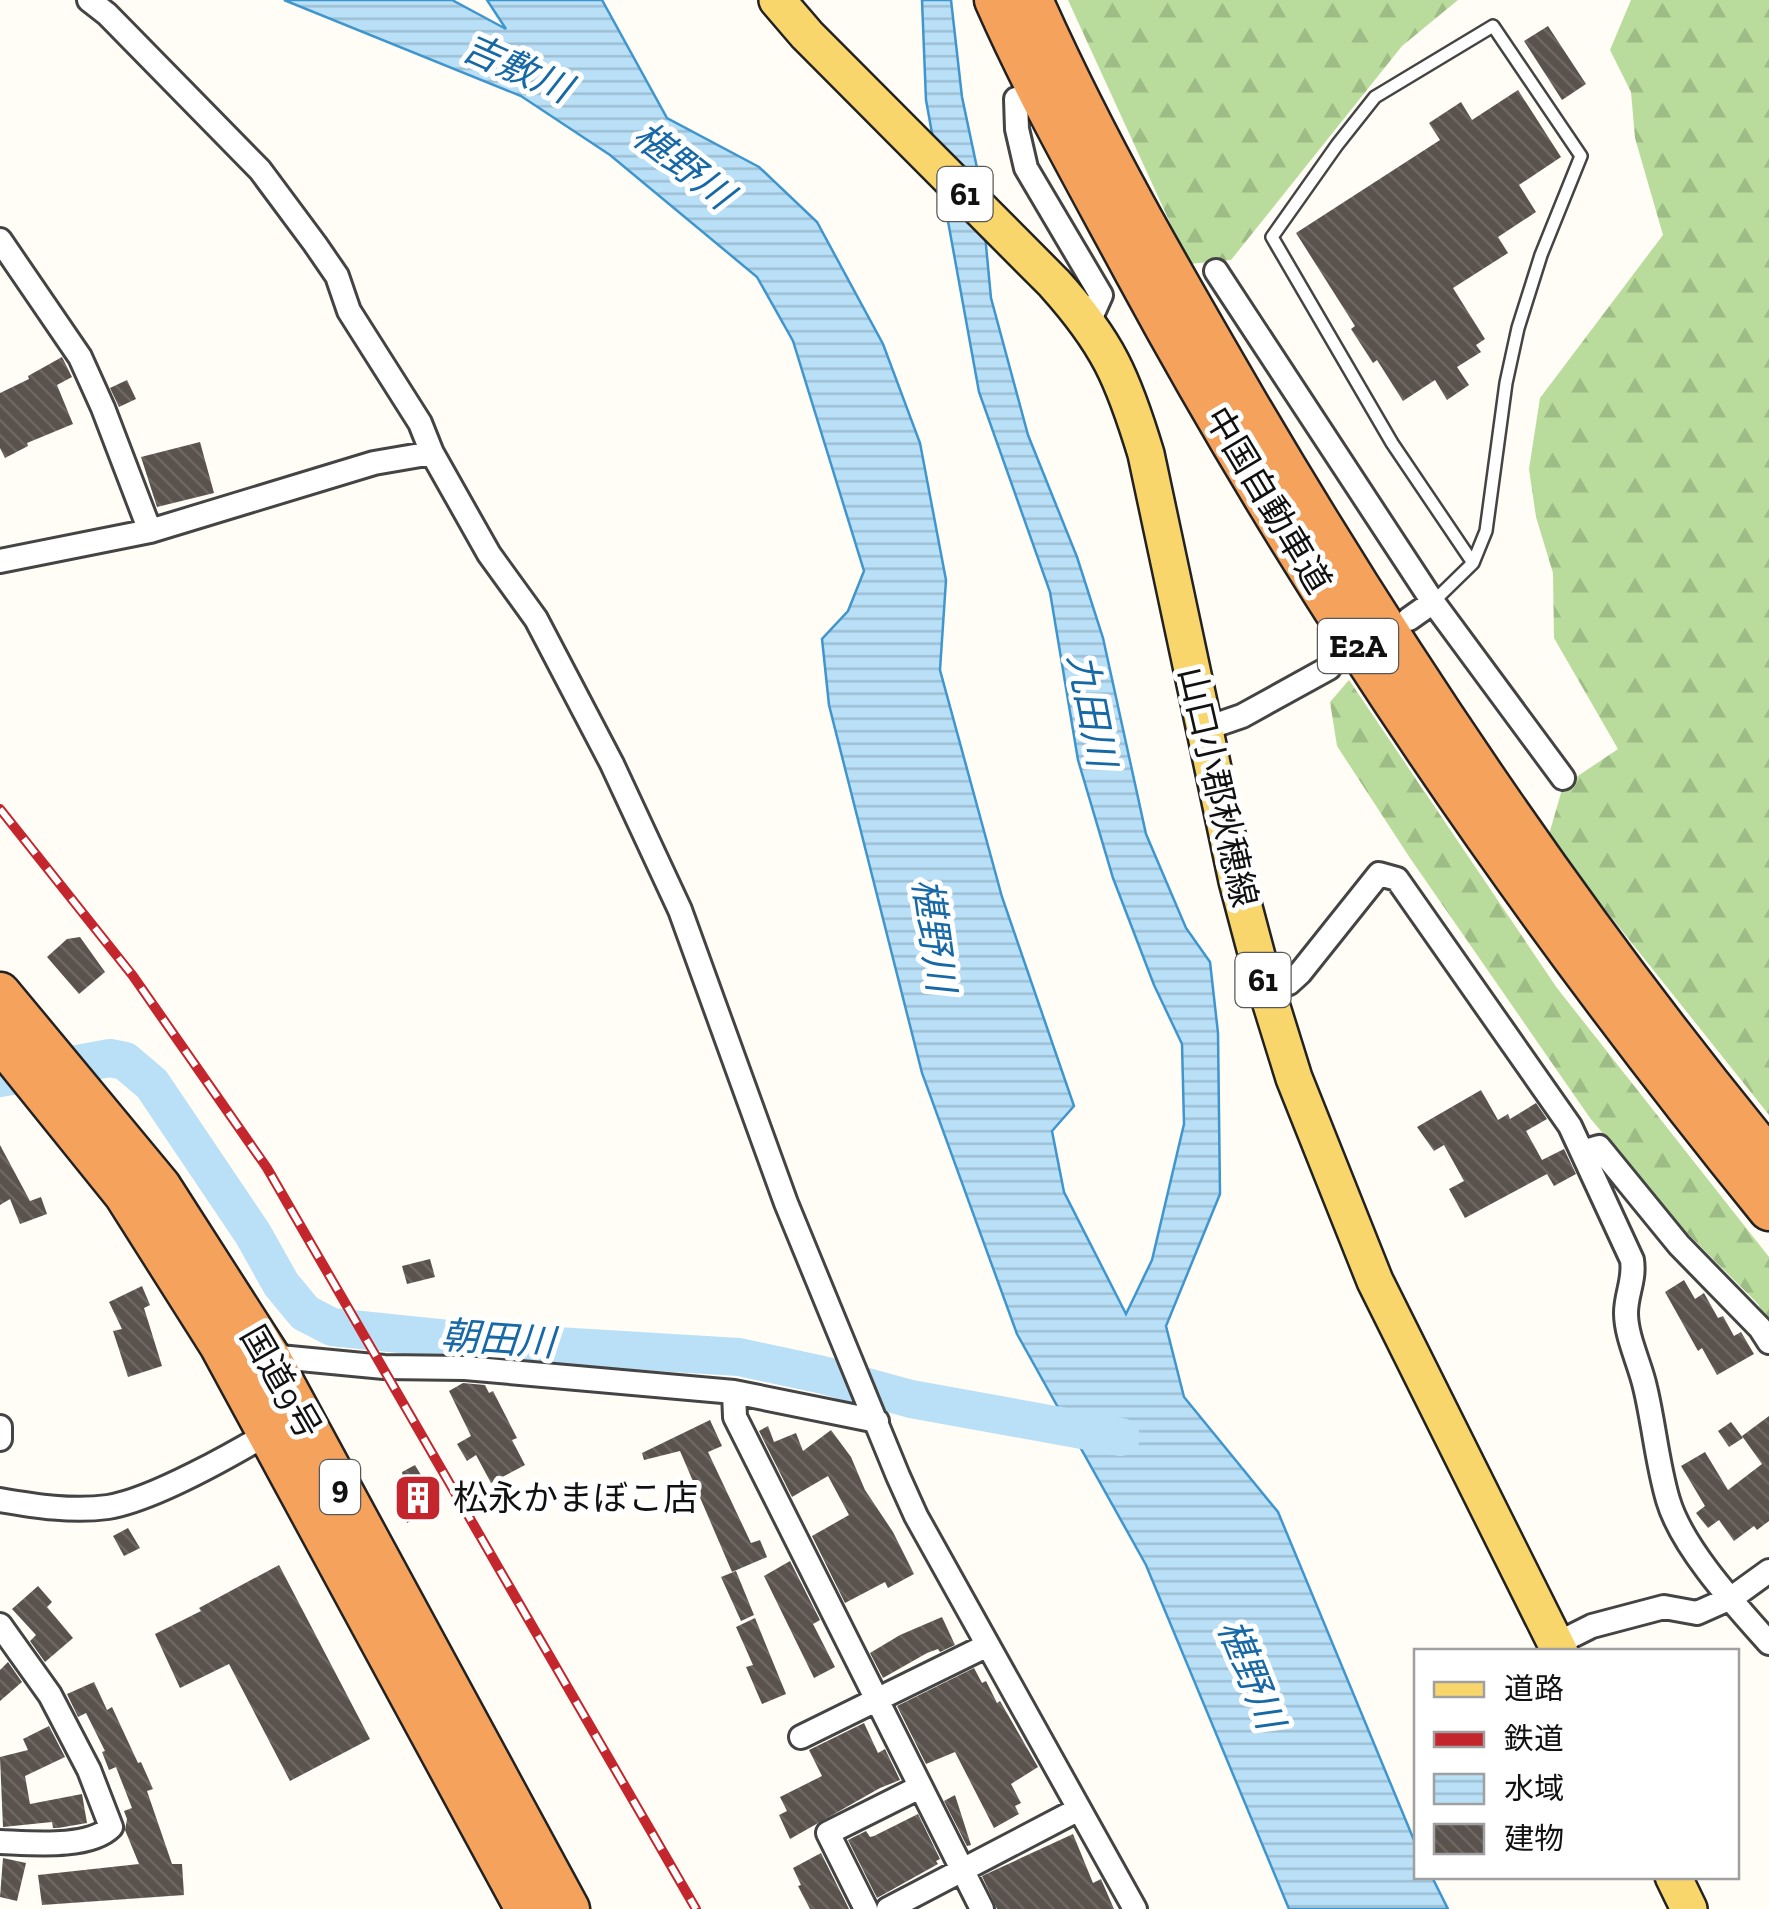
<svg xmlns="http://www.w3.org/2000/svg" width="1769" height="1909" font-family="'Zilla Slab','Noto Sans JP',serif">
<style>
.forest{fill:url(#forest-firs)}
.water{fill:url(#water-rules);stroke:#3f96cf;stroke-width:2.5}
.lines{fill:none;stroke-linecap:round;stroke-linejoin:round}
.river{stroke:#b9e0f7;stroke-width:38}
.building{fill:url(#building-back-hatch)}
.lane-casing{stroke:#444;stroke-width:16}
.street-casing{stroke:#444;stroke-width:28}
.primary-casing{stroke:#222;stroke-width:40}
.highway-casing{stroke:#222;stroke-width:45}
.lane{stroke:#fff;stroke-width:11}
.street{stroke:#fff;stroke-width:22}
.primary{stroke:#f9d66b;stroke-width:35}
.highway{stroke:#f5a25d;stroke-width:40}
.rail-casing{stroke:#c4262e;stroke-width:10}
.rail{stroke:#fff;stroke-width:6;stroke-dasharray:19;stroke-linecap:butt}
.labels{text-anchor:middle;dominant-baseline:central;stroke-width:10;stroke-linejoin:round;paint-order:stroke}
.shield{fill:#fff;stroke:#585858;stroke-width:2.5}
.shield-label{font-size:32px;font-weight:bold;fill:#111}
.street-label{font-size:35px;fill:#111;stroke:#fff}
.poi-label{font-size:35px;fill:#111;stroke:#fff;text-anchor:start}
.water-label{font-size:38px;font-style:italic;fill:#1768a6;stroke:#fff}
</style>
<defs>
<pattern id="forest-firs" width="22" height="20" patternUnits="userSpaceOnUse" patternTransform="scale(2.5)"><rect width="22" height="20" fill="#b9dc9c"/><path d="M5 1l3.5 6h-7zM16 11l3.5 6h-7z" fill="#9ebc85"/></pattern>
<pattern id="water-rules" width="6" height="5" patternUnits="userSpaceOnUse" patternTransform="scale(2.5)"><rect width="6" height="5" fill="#b9e0f7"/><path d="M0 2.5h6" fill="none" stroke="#9ebfd3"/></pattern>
<pattern id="building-back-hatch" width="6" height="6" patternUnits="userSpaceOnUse" patternTransform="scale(2.5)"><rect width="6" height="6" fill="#5a524d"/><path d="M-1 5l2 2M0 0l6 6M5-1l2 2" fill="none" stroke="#6d6662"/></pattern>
</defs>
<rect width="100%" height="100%" fill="#fffdf5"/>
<path class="forest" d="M1068,0H1458L1402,46L1231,260L1189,264Z
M1631,0H1769V1115L1548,838L1563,786L1618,749L1554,638L1553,573L1536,517L1529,469L1540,398L1663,235L1635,138L1631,92L1610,50Z
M1349,680L1557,988L1769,1257V1325L1758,1304L1683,1229L1590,1118L1410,858L1337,746L1330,702Z"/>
<path class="water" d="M284,0H452L506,29L487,0H602L667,118L759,167L817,222L883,344L920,443L946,580L940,670L1002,897L1074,1106L1052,1131L1064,1192L1126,1314L1152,1260L1184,1124L1182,1044L1154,985L1113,878L1078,760L1050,592L979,392L926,100L922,0H951L962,97L980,182L991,298L1028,435L1077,557L1103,638L1146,834L1186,928L1210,962L1218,1033L1220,1194L1166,1326L1184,1397L1278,1512L1416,1845V1876L1432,1877L1448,1909H1289L1146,1565L1017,1334L922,1073L829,705L822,639L848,611L864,571L793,341L757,277L610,155L521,96Z"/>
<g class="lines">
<path class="river" d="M0,1078L110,1058L125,1061L152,1084L253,1234L281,1284L305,1313L332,1327L458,1340L739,1357L823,1375L911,1399L1121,1437"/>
</g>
<path class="building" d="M1548,26L1586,84L1562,100L1524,41Z
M1518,90L1561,157L1519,185L1536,212L1498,237L1508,253L1453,288L1485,339L1476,345L1481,352L1457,367L1469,385L1447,400L1435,380L1403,401L1377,360L1373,363L1351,329L1355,326L1296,233L1440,140L1429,123L1461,102L1472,120Z
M62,357L72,377L57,385L73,424L27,443L28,446L5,458L0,448V393L29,379L28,376Z
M127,380L136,399L119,407L110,388Z
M200,442L214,493L157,507L141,457Z
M80,937L105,972L79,994L47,957L67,939Z
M1481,1090L1498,1120L1508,1114L1510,1119L1536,1103L1547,1119L1526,1131L1542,1160L1564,1149L1576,1174L1554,1186L1547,1174L1465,1218L1449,1189L1464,1181L1444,1145L1434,1151L1417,1127Z
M0,1145L30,1201L41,1197L47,1214L20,1224L10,1199L0,1205Z
M430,1259L435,1277L407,1284L402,1266Z
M1684,1280L1695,1299L1704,1293L1718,1318L1723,1316L1734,1336L1741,1332L1754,1354L1717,1375L1702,1348L1698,1351L1665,1292Z
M142,1286L150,1305L144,1308L162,1366L128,1377L113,1331L122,1329L109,1302Z
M463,1383L485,1385L489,1393L493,1391L517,1438L512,1440L525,1465L491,1483L476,1455L467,1461L457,1444L471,1436L449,1391Z
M1769,1416V1521L1757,1530L1754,1526L1734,1541L1719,1520L1708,1528L1696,1513L1705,1506L1681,1466L1705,1452L1728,1490L1762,1464L1742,1436Z
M710,1420L722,1446L708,1452L751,1543L760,1540L767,1557L732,1572L680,1451L644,1460L642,1453Z
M1731,1422L1743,1438L1729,1447L1718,1431Z
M768,1426L774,1442L796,1433L803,1451L831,1430L851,1457L865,1490L893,1532L914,1574L888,1588L885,1582L845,1603L812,1536L849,1515L828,1476L792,1497L759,1431Z
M415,1465L439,1505L407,1523L400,1491L405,1486L402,1472Z
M128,1528L140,1548L124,1556L113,1536Z
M790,1561L820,1620L813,1624L835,1667L814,1678L764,1576Z
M279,1565L370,1739L290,1781L229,1664L180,1688L155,1634L201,1611L199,1608Z
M736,1571L754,1615L741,1621L721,1577Z
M38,1586L52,1602L47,1607L73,1638L45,1662L30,1641L36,1635L12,1609Z
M942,1617L955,1645L940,1652L938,1649L927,1653L883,1678L870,1653L900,1635Z
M755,1618L786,1694L762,1704L746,1667L753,1665L736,1627Z
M8,1662L22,1682L0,1701V1670Z
M974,1668L982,1683L986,1681L997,1703L1000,1701L1038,1767L1011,1784L1021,1803L1015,1806L1019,1814L994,1828L955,1752L926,1764L897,1706Z
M94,1682L107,1710L112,1707L138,1763L141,1762L153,1789L147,1791L172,1864H182L184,1895L42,1905L38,1875L139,1864L125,1830L127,1819L124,1811L132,1808L116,1767L109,1770L102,1752L105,1751L86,1713L78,1717L67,1694Z
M864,1723L878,1753L885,1749L900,1780L880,1788L790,1839L779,1815L787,1811L780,1797L822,1776L809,1750Z
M49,1726L65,1757L25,1776L30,1804L82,1794L87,1823L58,1828H53L52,1822L3,1827L0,1757L28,1750L23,1739Z
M955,1795L971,1845L967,1846L944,1801Z
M918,1814L940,1859L936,1861L938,1864L877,1898L848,1840L866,1831L870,1837L874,1836Z
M1073,1834L1093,1883L1101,1879L1114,1909H997L982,1876Z
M821,1853L849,1909H810L798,1886L801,1885L793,1868Z
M3,1858L26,1863L17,1901L0,1897Z"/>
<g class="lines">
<g class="lane-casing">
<path id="lane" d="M1433,602L1473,563L1486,531L1506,383L1518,328L1541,255L1581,156L1493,26L1375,97L1337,145L1272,237L1392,443L1473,563"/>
</g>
<g class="street-casing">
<path id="street" d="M89,0L107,14L260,170L315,244L337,276L349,311L420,423L432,453L489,554L536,619L612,764L680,910L786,1203L898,1476L916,1516L1135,1909
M1016,99L1017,129L1026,168L1101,295L1089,322
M0,240L80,357L103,408L150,531
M1216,271L1433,602L1409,619
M0,561L150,531L374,463L432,453
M1433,602L1563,778
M1204,729L1242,716L1329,668
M1267,991L1289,983L1300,973L1379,874L1397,879L1570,1126L1632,1260C1635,1280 1626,1294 1626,1313C1626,1337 1640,1364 1645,1387C1654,1424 1657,1463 1668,1500C1682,1548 1736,1606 1769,1643
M1582,1152L1599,1147L1679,1245L1760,1328L1769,1342
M269,1356L384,1367L465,1368L734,1392L877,1421
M734,1392L735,1417L982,1909
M0,1427V1439
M0,1500C35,1506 72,1512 108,1507C153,1500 237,1452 277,1428
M0,1625L50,1695L89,1770L111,1827C89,1849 30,1843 0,1842
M1556,1644L1592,1626L1664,1607L1697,1613L1733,1597L1769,1571
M801,1737L988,1645
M866,1909L828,1833L920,1787
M888,1909L1079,1809"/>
</g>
<g class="primary-casing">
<path id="primary" d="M777,0L807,35L1054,283C1108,343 1123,378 1146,454L1237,881L1262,975L1294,1078L1375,1281L1560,1652
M1673,1876L1689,1909"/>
</g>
<g class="highway-casing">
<path id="highway" d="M995,0C1036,93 1086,181 1134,270C1314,603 1530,916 1769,1210
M1032,0C1094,140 1172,274 1249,406C1404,669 1575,922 1769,1158
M0,993L160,1186L269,1356L569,1909
M0,1040L125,1195L220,1345L526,1909"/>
</g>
<use href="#lane" class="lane"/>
<use href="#street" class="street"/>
<use href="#primary" class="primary"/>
<use href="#highway" class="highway"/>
<g class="rail-casing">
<path id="rail" d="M0,809L133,976L267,1168L696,1909"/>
</g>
<use href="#rail" class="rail"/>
</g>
<defs>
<g id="building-square" transform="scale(2.5)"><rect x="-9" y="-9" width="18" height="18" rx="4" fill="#c4262e" stroke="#fff"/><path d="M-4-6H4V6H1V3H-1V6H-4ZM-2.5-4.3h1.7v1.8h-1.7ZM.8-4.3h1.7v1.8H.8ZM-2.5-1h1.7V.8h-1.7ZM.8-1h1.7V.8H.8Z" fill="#fff"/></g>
</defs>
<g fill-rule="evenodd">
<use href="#building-square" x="418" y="1498"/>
</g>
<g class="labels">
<g class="shield">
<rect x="937.5" y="167" width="55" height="54" rx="8"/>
<rect x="1318" y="619" width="80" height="54" rx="8"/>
<rect x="1235.5" y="953" width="55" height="54" rx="8"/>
<rect x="320" y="1460" width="40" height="54" rx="8"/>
</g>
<g class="shield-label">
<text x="965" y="194">61</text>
<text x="1358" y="646">E2A</text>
<text x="1263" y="980">61</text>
<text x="340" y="1487">9</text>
</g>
<g class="street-label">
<text transform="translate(1268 500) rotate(59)">中国自動車道</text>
<text transform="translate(1218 787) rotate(77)">山口小郡秋穂線</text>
<text transform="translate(281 1382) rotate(60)">国道9号</text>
</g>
<g class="poi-label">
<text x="453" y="1498">松永かまぼこ店</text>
</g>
<g class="water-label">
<text transform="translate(517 68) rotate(24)">吉敷川</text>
<text transform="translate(683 165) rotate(38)">椹野川</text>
<text transform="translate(1092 710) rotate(79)">九田川</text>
<text transform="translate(934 935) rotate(82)">椹野川</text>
<text transform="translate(498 1339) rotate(4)">朝田川</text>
<text transform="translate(1251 1674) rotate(68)">椹野川</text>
</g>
</g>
<rect x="1414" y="1649" width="325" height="230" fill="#ffffff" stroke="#a0a0a0" stroke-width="2.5"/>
<rect x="1434" y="1682" width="50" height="15" fill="#f9d66b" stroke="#a0a0a0" stroke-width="2.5"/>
<text x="1504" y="1699" font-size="30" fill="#111111">道路</text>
<rect x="1434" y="1732" width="50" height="15" fill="#c4262e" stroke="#a0a0a0" stroke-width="2.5"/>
<text x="1504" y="1749" font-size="30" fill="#111111">鉄道</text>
<rect x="1434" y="1774" width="50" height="30" fill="url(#water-rules)" stroke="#a0a0a0" stroke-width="2.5"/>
<text x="1504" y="1799" font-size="30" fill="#111111">水域</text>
<rect x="1434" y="1824" width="50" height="30" fill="url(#building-back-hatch)" stroke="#a0a0a0" stroke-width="2.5"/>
<text x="1504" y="1849" font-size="30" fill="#111111">建物</text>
</svg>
